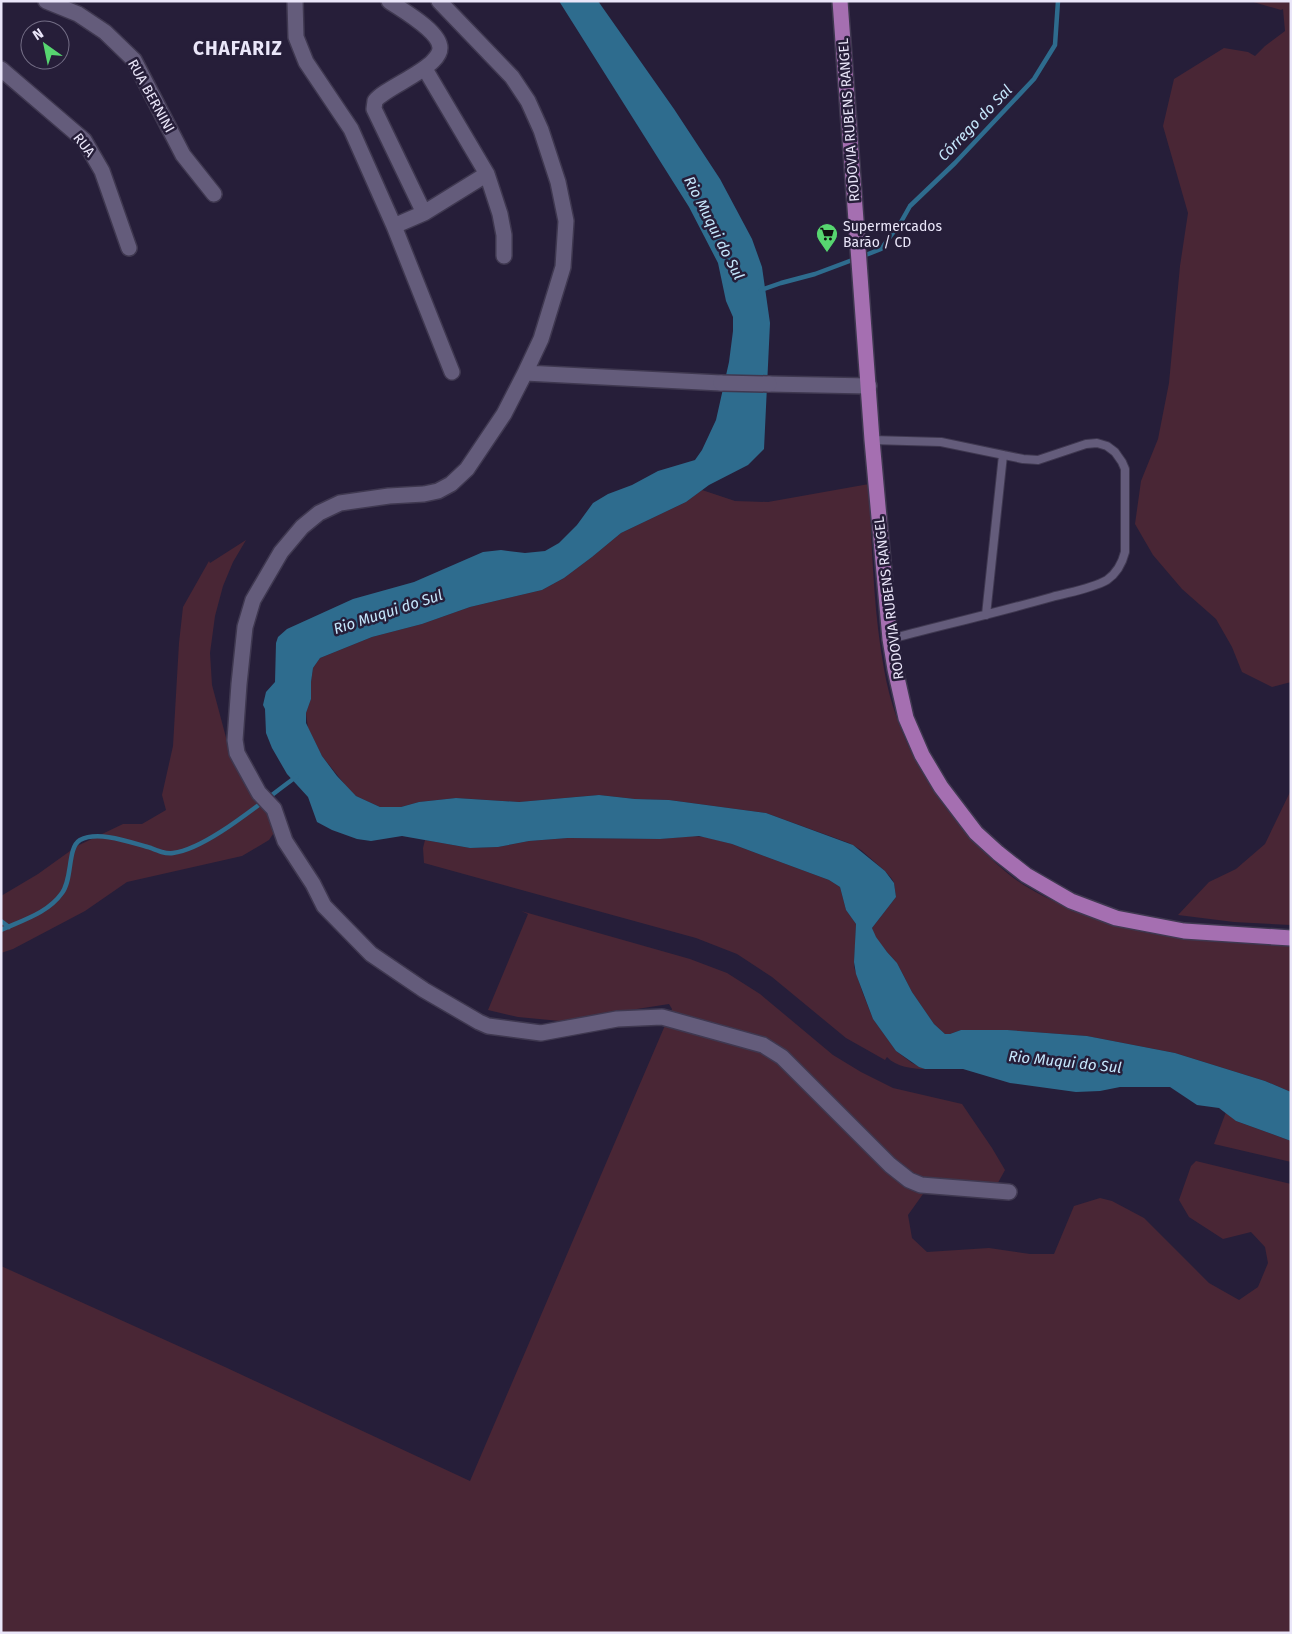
<svg xmlns="http://www.w3.org/2000/svg" width="1292" height="1634" font-family="'Fira Sans',sans-serif">
<style>
.green{fill:#492635}
.water{fill:#2e6c8e}
.lines{fill:none;stroke-linecap:round;stroke-linejoin:round}
.stream{stroke:#2e6c8e;stroke-width:4.5}
.service-casing{stroke:#3f3850;stroke-width:10}
.minor-casing{stroke:#3f3850;stroke-width:18}
.tertiary-casing{stroke:#3f3850;stroke-width:18}
.primary-casing{stroke:#3f3850;stroke-width:18}
.service{stroke:#645c7b;stroke-width:8}
.minor{stroke:#645c7b;stroke-width:15}
.tertiary{stroke:#645c7b;stroke-width:15}
.primary{stroke:#a56fb1;stroke-width:15}
.labels{text-anchor:middle;dominant-baseline:central;stroke-width:5;stroke-linejoin:round;paint-order:stroke}
.street-label{font-size:14px;fill:#eae6f9;stroke:#261e39}
.poi-label{font-size:14px;fill:#eae6f9;stroke:#261e39;text-anchor:start}
.water-label{font-size:15px;font-style:italic;fill:#c6e7fc;stroke:#261e39}
.district-label{font-size:19px;font-weight:bold;letter-spacing:1px;fill:#eae6f9;stroke:#261e39}
</style>
<rect width="100%" height="100%" fill="#261e39"/>
<path class="green" d="M1250,1H1291V682L1272,687L1242,672L1232,647L1216,619L1182,589L1153,555L1135,524L1141,481L1158,439L1169,383L1180,266L1188,213L1163,126L1174,79L1224,48L1248,52L1255,56L1265,46L1285,31L1283,9L1281,10Z
M869,484C872,546 873,608 884,669C892,717 914,764 942,803C961,828 982,852 1006,872C1027,890 1054,902 1079,911C1101,919 1124,928 1148,933C1195,941 1243,944 1291,946V1092L1265,1081L1175,1053L1087,1036L1007,1030H961L950,1034H945L934,1024L912,992L897,963L887,952L875,937L872,928L896,897L894,883L892,879L885,871L861,850L849,843L766,813L669,800L635,799L599,795L519,802L456,798L419,802L401,807H380L356,796L346,786L322,756L308,728L306,713L311,699V682L313,668L320,658L372,637L422,624L470,607L542,590L564,578L592,557L621,533L686,502L702,490L735,501L768,502Z
M246,540L233,562L223,586L215,616L210,653L212,685L228,745L280,824L269,840L242,856L127,882L85,911L13,949L1,953V896L38,874L77,846L123,824H142L166,810L162,795L173,746L179,643L183,607L209,561L210,563Z
M1291,790V925L1234,922L1178,915L1209,882L1236,869L1265,844Z
M692,836L705,837L732,844L829,880L840,887L846,910L856,924L854,967L862,991L873,1019L896,1051L912,1063L925,1069C913,1069 896,1067 887,1057L885,1060L846,1038L772,977L737,954L696,938L424,863L423,848L425,840L470,848L498,847L529,841L568,838L660,839Z
M521,911L690,959L727,973L760,994L833,1055L861,1072L893,1088L962,1104L992,1148L1005,1170L994,1190L940,1191L923,1194L908,1215L912,1238L927,1252L989,1248L1030,1254H1054L1074,1206L1100,1198L1112,1201L1144,1218L1209,1283L1239,1300L1258,1287L1268,1263L1265,1247L1251,1232L1223,1239L1189,1217L1179,1200L1191,1166L1196,1161L1291,1184V1633H1V1266L225,1367L470,1481L672,1009L669,1004L560,1021L518,1017L488,1010L528,914Z
M1226,1112L1236,1121L1291,1141V1162L1214,1144Z"/>
<path class="water" d="M559,1H598L674,109L720,179L752,239L762,267L770,323L764,449L748,465L709,485L686,502L621,533L592,557L564,578L542,590L470,607L422,624L372,637L320,658L313,668L311,682V699L306,713V723L322,756L337,776L356,796L380,807H401L419,802L456,798L519,802L599,795L635,799L669,800L766,813L853,845L885,871L894,883L896,897L872,928L876,937L887,952L897,963L912,992L934,1024L945,1034H950L961,1030H1007L1087,1036L1175,1053L1265,1081L1291,1092V1141L1236,1121L1219,1108L1197,1105L1170,1087H1120L1100,1091L1076,1092L1010,1083L963,1069H925L919,1067L896,1051L873,1019L856,974L854,962L856,924L846,910L840,887L829,880L732,844L699,836L660,839L568,838L529,841L498,847L470,848L402,836L371,841L357,839L332,830L317,822L308,797L287,774L272,748L266,733L265,709L263,705L266,692L275,682L276,643L278,637L287,629L353,599L414,582L483,552L501,550L525,553L545,551L559,543L577,525L593,503L608,494L632,485L658,471L695,460L702,450L716,420L729,362L733,331V317L726,301L718,263L689,207Z"/>
<g class="lines">
<path class="stream" d="M863,256L881,249L901,222L910,206L955,163L1034,79L1055,45L1058,1
M761,290L781,283L815,274L855,259
M1,921L9,927
M1,930C23,920 48,913 62,893C73,878 67,848 80,840C99,830 132,843 151,848C158,851 165,854 173,853C208,849 266,798 296,777"/>
<g class="service-casing">
<path id="service" d="M872,440L941,442L1023,459L1038,460L1086,444L1097,443L1107,446L1115,452L1122,462L1125,469V552C1122,564 1117,573 1107,580C1091,589 1070,592 1052,597C999,612 944,625 890,639
M986,615L1003,455"/>
</g>
<g class="minor-casing">
<path id="minor" d="M46,1L78,14L105,32L134,60L183,155L214,194
M295,1L296,37L306,62L351,129L394,226L424,213L487,174
M389,1C402,10 440,31 440,48C440,53 436,58 433,61C420,75 383,90 375,101C375,102 374,108 374,109L424,213
M439,1L512,77L528,101L541,130L558,182L566,221L563,267L541,339L525,373L721,383
M1,69L84,140L102,171L129,248
M425,69L487,174L500,214L504,235V256
M394,226L452,372
M525,373L504,414L467,469L451,484L438,491L424,494L389,496L340,503L319,513L302,527L281,552L253,600L245,627L239,684L235,740L237,753L259,793L274,809L285,841L313,884L324,906L371,954L424,990L479,1022L488,1026L541,1033L617,1019L662,1017L763,1045L782,1057L890,1165L909,1180L921,1185L1009,1192
M769,384L869,386"/>
</g>
<g class="tertiary-casing">
<path id="tertiary" d="M721,383L769,384"/>
</g>
<g class="primary-casing">
<path id="primary" d="M840,1L872,440L890,639L895,669L906,718L922,755L941,787L976,833L998,853L1026,875L1071,901L1116,918L1184,931L1291,938"/>
</g>
<use href="#service" class="service"/>
<use href="#minor" class="minor"/>
<use href="#tertiary" class="tertiary"/>
<use href="#primary" class="primary"/>
</g>
<defs>
<g id="supermarket-pin" transform="scale(1.125)"><path d="M0 17L-7.5 6A9.5 9.5 0 1 1 7.5 6Z" fill="#57d670" stroke="#261e39"/><path d="M-6-5.5h2.5l.6 2H6L4.5 2H-2.5L-4.4-4H-6ZM-1.5 3.2a1.3 1.3 0 1 0 .1 0ZM3 3.2a1.3 1.3 0 1 0 .1 0Z" fill="#111"/></g>
</defs>
<g fill-rule="evenodd">
<use href="#supermarket-pin" x="827" y="234"/>
</g>
<g class="labels">
<g class="street-label">
<text transform="translate(151 96) rotate(61)">RUA BERNINI</text>
<text transform="translate(849 120) rotate(-94)">RODOVIA RUBENS RANGEL</text>
<text transform="translate(84 145) rotate(52)">RUA</text>
<text transform="translate(889 598) rotate(-97)">RODOVIA RUBENS RANGEL</text>
</g>
<g class="poi-label">
<text x="843" y="226">Supermercados<tspan x="843" dy="16">Barão / CD</tspan></text>
</g>
<g class="water-label">
<text transform="translate(975 123) rotate(-46)">Córrego do Sal</text>
<text transform="translate(714 228) rotate(63)">Rio Muqui do Sul</text>
<text transform="translate(388 612) rotate(-18)">Rio Muqui do Sul</text>
<text transform="translate(1065 1062) rotate(6)">Rio Muqui do Sul</text>
</g>
<g class="district-label">
<text x="238" y="48">CHAFARIZ</text>
</g>
</g>
<rect width="1292" height="1634" fill="none" stroke="#eae6f9" stroke-width="5"/>
<g transform="translate(45 45) rotate(327)"><circle r="24" fill="#261e39" stroke="#746e86"/>
<path d="M0-4L9 19L0 12L-9 19Z" fill="#57d670"/>
<text y="-8" font-size="14" font-weight="bold" text-anchor="middle" fill="#eae6f9">N</text>
</g>
</svg>
